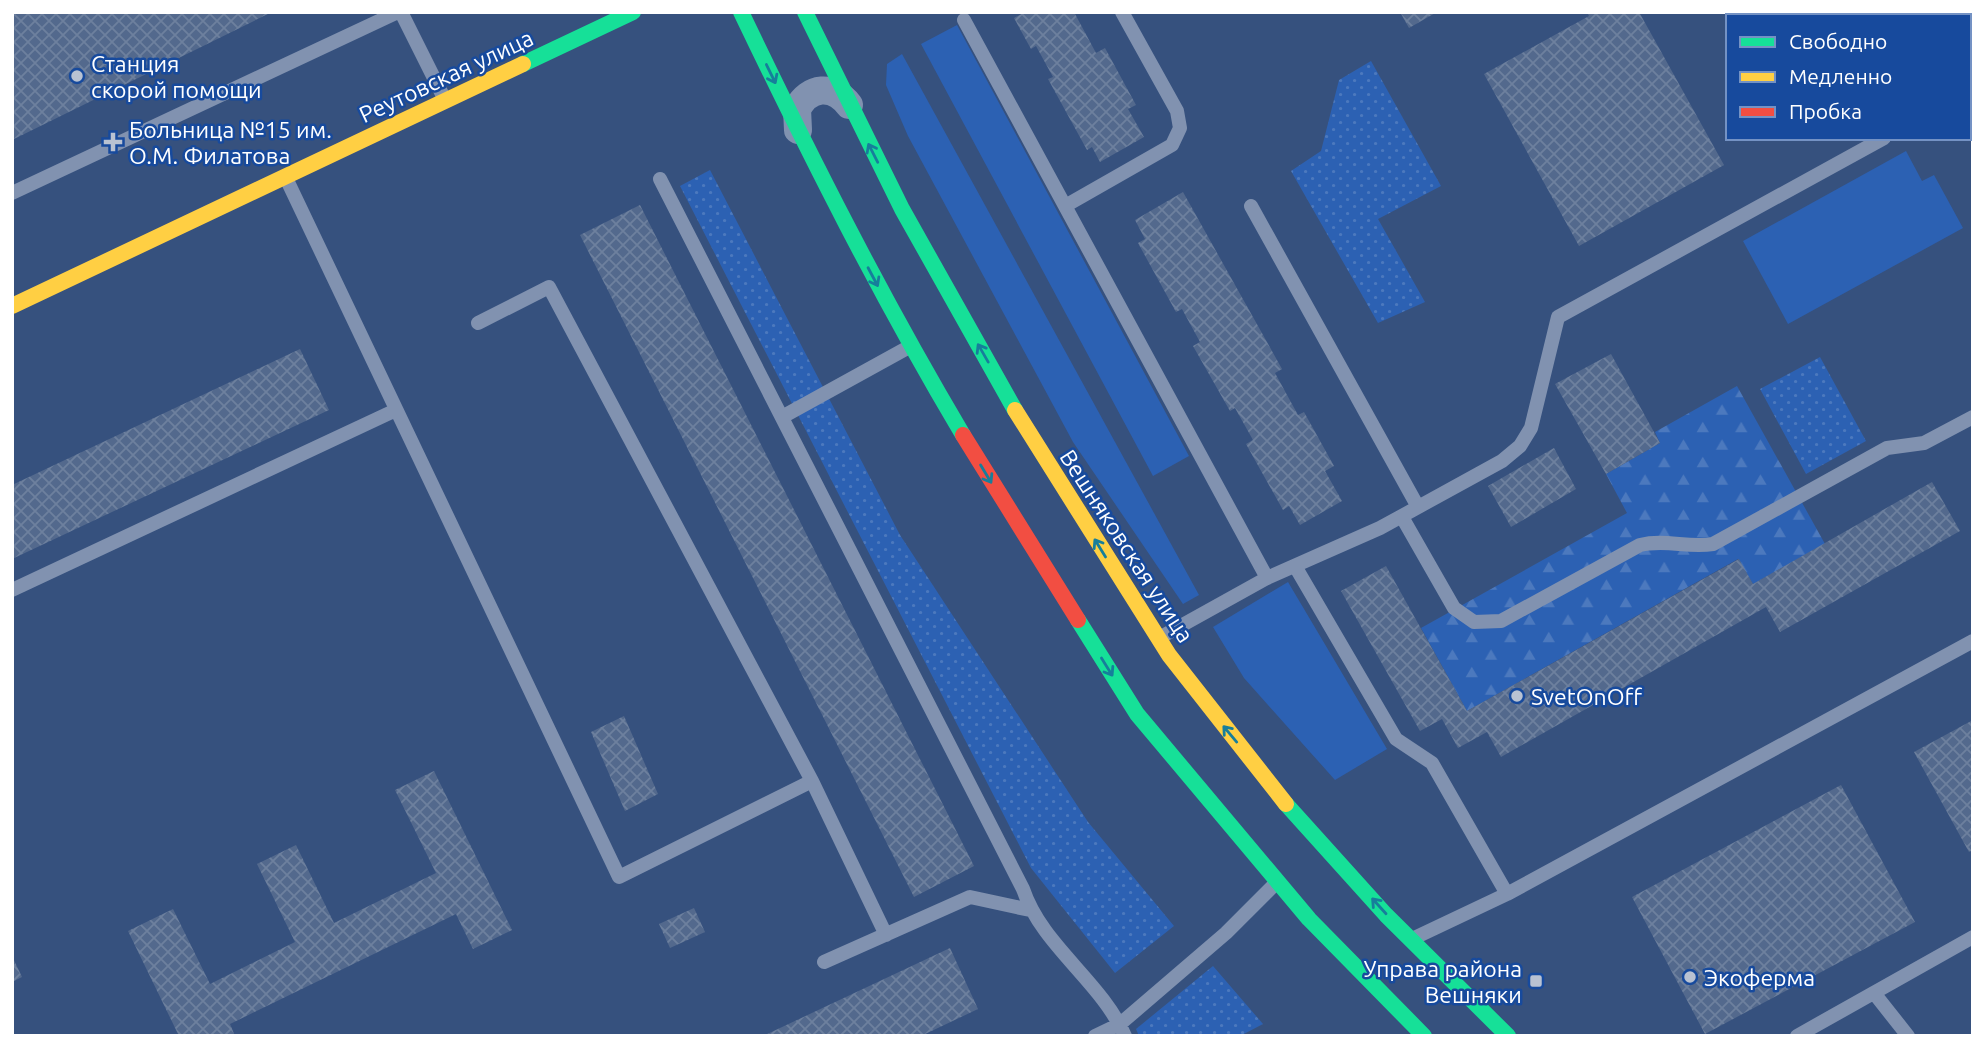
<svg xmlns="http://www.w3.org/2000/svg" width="1985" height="1048" font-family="Ubuntu,sans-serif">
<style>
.green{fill:#2c61b3}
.forest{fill:url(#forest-firs)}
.park{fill:url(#park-dots)}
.building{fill:url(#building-cross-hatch)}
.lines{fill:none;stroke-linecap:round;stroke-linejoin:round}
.lane{stroke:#8192b0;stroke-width:14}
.street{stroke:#8192b0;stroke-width:28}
.fast{stroke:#16e098;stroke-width:16}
.slow{stroke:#ffcf43;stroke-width:16}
.jam{stroke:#f24e42;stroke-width:16}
.oneway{stroke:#177e9b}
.poi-dot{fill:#b9c2d2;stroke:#174a9d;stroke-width:2.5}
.labels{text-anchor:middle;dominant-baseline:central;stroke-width:5;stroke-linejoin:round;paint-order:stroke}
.poi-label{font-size:23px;fill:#fff;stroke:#174a9d;text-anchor:start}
.street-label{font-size:23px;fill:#fff;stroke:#174a9d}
</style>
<defs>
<pattern id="forest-firs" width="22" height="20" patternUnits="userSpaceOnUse" patternTransform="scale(1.75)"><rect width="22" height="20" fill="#2c61b3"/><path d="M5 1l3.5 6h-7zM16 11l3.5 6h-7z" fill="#4c79be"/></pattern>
<pattern id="park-dots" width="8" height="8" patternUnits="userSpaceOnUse" patternTransform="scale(1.75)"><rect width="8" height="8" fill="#2c61b3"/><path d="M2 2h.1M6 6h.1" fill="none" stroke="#4c79be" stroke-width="1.8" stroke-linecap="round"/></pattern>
<pattern id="building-cross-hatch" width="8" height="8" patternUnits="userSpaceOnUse" patternTransform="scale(1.75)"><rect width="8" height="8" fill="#53698d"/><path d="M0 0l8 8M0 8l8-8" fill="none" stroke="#6d809e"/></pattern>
</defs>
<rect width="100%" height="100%" fill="#36517e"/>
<path class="green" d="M957,25L1189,456L1153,476L921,44Z
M902,54L1199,595L1183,604L1073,442L908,136L886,85L887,64Z
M1906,151L1922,181L1934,175L1963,228L1788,324L1743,241Z
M1288,582L1387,749L1335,780L1244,678L1213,627Z"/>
<path class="forest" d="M1737,386L1825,544L1753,584L1738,559L1467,711L1421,628L1627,513L1606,474L1660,443L1655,432Z"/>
<path class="park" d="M1371,61L1441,186L1378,219L1425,302L1378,323L1291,171L1321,151L1339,80Z
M710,170L900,535L1088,822L1174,926L1115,973L1031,868L680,186Z
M1820,357L1866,441L1806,474L1760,389Z
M1213,966L1263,1024L1240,1036H1139L1136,1029Z"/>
<path class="building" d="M12,12H272L12,140Z
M1025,12H1074L1096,53L1105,48L1136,105L1128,109L1144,137L1100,162L1092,147L1087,150L1048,79L1053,77L1036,46L1031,49L1014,18Z
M1400,12H1437L1409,28Z
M1587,12H1639L1724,165L1579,246L1484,74L1589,16Z
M1183,192L1282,369L1275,373L1298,415L1304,412L1334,466L1325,471L1342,501L1300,525L1289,506L1283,510L1246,444L1253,440L1235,408L1230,411L1193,346L1200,342L1182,309L1176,312L1138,243L1145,239L1135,220Z
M640,205L974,866L914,897L580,235Z
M300,349L329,410L12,559V485Z
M1611,354L1660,443L1606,474L1555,384Z
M1554,448L1576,489L1511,527L1488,486Z
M1932,482L1960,531L1780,632L1766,607L1501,757L1487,732L1458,748L1442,719L1420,731L1341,591L1386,566L1467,711L1739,559L1753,584Z
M624,716L658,794L625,811L591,732Z
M1973,720V850L1969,852L1914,752Z
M434,771L512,930L473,949L456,914L230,1024L235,1036H179L128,931L173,909L210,984L295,942L257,864L296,845L334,923L436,873L395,790Z
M1841,785L1915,922L1705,1034L1632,897Z
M694,908L705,932L670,948L659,924Z
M950,948L978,1009L921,1036H763Z
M12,956L22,977L12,982Z"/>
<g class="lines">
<path class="lane" d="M401,12L445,100
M1891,12L1893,16
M964,20L1267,578
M286,178L619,877L812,781L886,935
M660,179L1023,889C1042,946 1101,981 1125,1036
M12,193L398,12
M1065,206L1172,145L1180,128L1177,111L1122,12
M1251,206L1418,507
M478,323L549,287L812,781
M782,417L909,347
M1402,517L1454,608L1474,622L1501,621L1640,545C1665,539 1688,548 1713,544L1887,448L1924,443L1973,417
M1295,566L1396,739L1432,763L1507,894
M12,590L396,410
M1159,638L1267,578L1380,528L1502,461L1520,446L1531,428L1558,317L1884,138
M1412,939L1507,894L1973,641
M824,962L970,897L1030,910
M1874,993L1908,1036
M1095,1036L1120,1024L1226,933L1277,882
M1797,1036L1973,937"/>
<path class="street" d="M798,130L797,109C809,86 833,84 849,105"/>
<path class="fast" d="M741,12C810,156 881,297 963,435
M805,12L902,209L1015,410
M523,64L633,12
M1078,620L1137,714L1309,919L1424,1036
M1286,804L1386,915L1508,1036"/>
<path class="slow" d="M12,306L523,64
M1015,410L1169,655L1286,804"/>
<path class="jam" d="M963,435L1078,620"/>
</g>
<defs><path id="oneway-shaft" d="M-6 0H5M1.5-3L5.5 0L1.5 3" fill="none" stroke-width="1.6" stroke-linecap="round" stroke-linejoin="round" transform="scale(1.75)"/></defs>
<g class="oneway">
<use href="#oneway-shaft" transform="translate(771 74) rotate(64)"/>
<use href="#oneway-shaft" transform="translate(873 153) rotate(-117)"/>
<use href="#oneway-shaft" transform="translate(873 277) rotate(62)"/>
<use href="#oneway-shaft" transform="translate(983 353) rotate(-120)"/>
<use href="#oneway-shaft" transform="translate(986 474) rotate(59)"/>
<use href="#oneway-shaft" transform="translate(1100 548) rotate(-122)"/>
<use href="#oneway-shaft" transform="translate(1107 667) rotate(58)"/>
<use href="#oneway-shaft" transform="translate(1230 734) rotate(-130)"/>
<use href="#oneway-shaft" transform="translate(1379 906) rotate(-132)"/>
</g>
<g class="poi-dot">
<circle cx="77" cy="76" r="7"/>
<path d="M109.5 131.5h7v7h7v7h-7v7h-7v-7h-7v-7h7z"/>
<circle cx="1517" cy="696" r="7"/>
<circle cx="1690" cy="977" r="7"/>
<rect x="1529" y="974" width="14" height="14" rx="3.5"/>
</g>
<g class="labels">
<g class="poi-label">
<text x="91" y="63">Станция<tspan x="91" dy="26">скорой помощи</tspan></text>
<text x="129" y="129">Больница №15 им.<tspan x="129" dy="26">О.М. Филатова</tspan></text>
<text x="1531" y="696">SvetOnOff</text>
<text x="1522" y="968" text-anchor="end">Управа района<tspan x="1522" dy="26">Вешняки</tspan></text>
<text x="1704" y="977">Экоферма</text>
</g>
<g class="street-label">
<text transform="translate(446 76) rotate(-25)">Реутовская улица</text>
<text transform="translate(1127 546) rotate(57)">Вешняковская улица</text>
</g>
</g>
<rect width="1985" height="1048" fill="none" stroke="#ffffff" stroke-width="28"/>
<rect x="1726" y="14" width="245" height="126" fill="#174a9d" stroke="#7492c4" stroke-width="2"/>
<rect x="1740" y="37" width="35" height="10" fill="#16e098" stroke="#7492c4" stroke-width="2"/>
<text x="1789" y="49" font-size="21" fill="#ffffff">Свободно</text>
<rect x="1740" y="72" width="35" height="10" fill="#ffcf43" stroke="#7492c4" stroke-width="2"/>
<text x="1789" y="84" font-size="21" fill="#ffffff">Медленно</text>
<rect x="1740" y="107" width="35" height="10" fill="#f24e42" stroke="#7492c4" stroke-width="2"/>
<text x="1789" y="119" font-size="21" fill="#ffffff">Пробка</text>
</svg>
